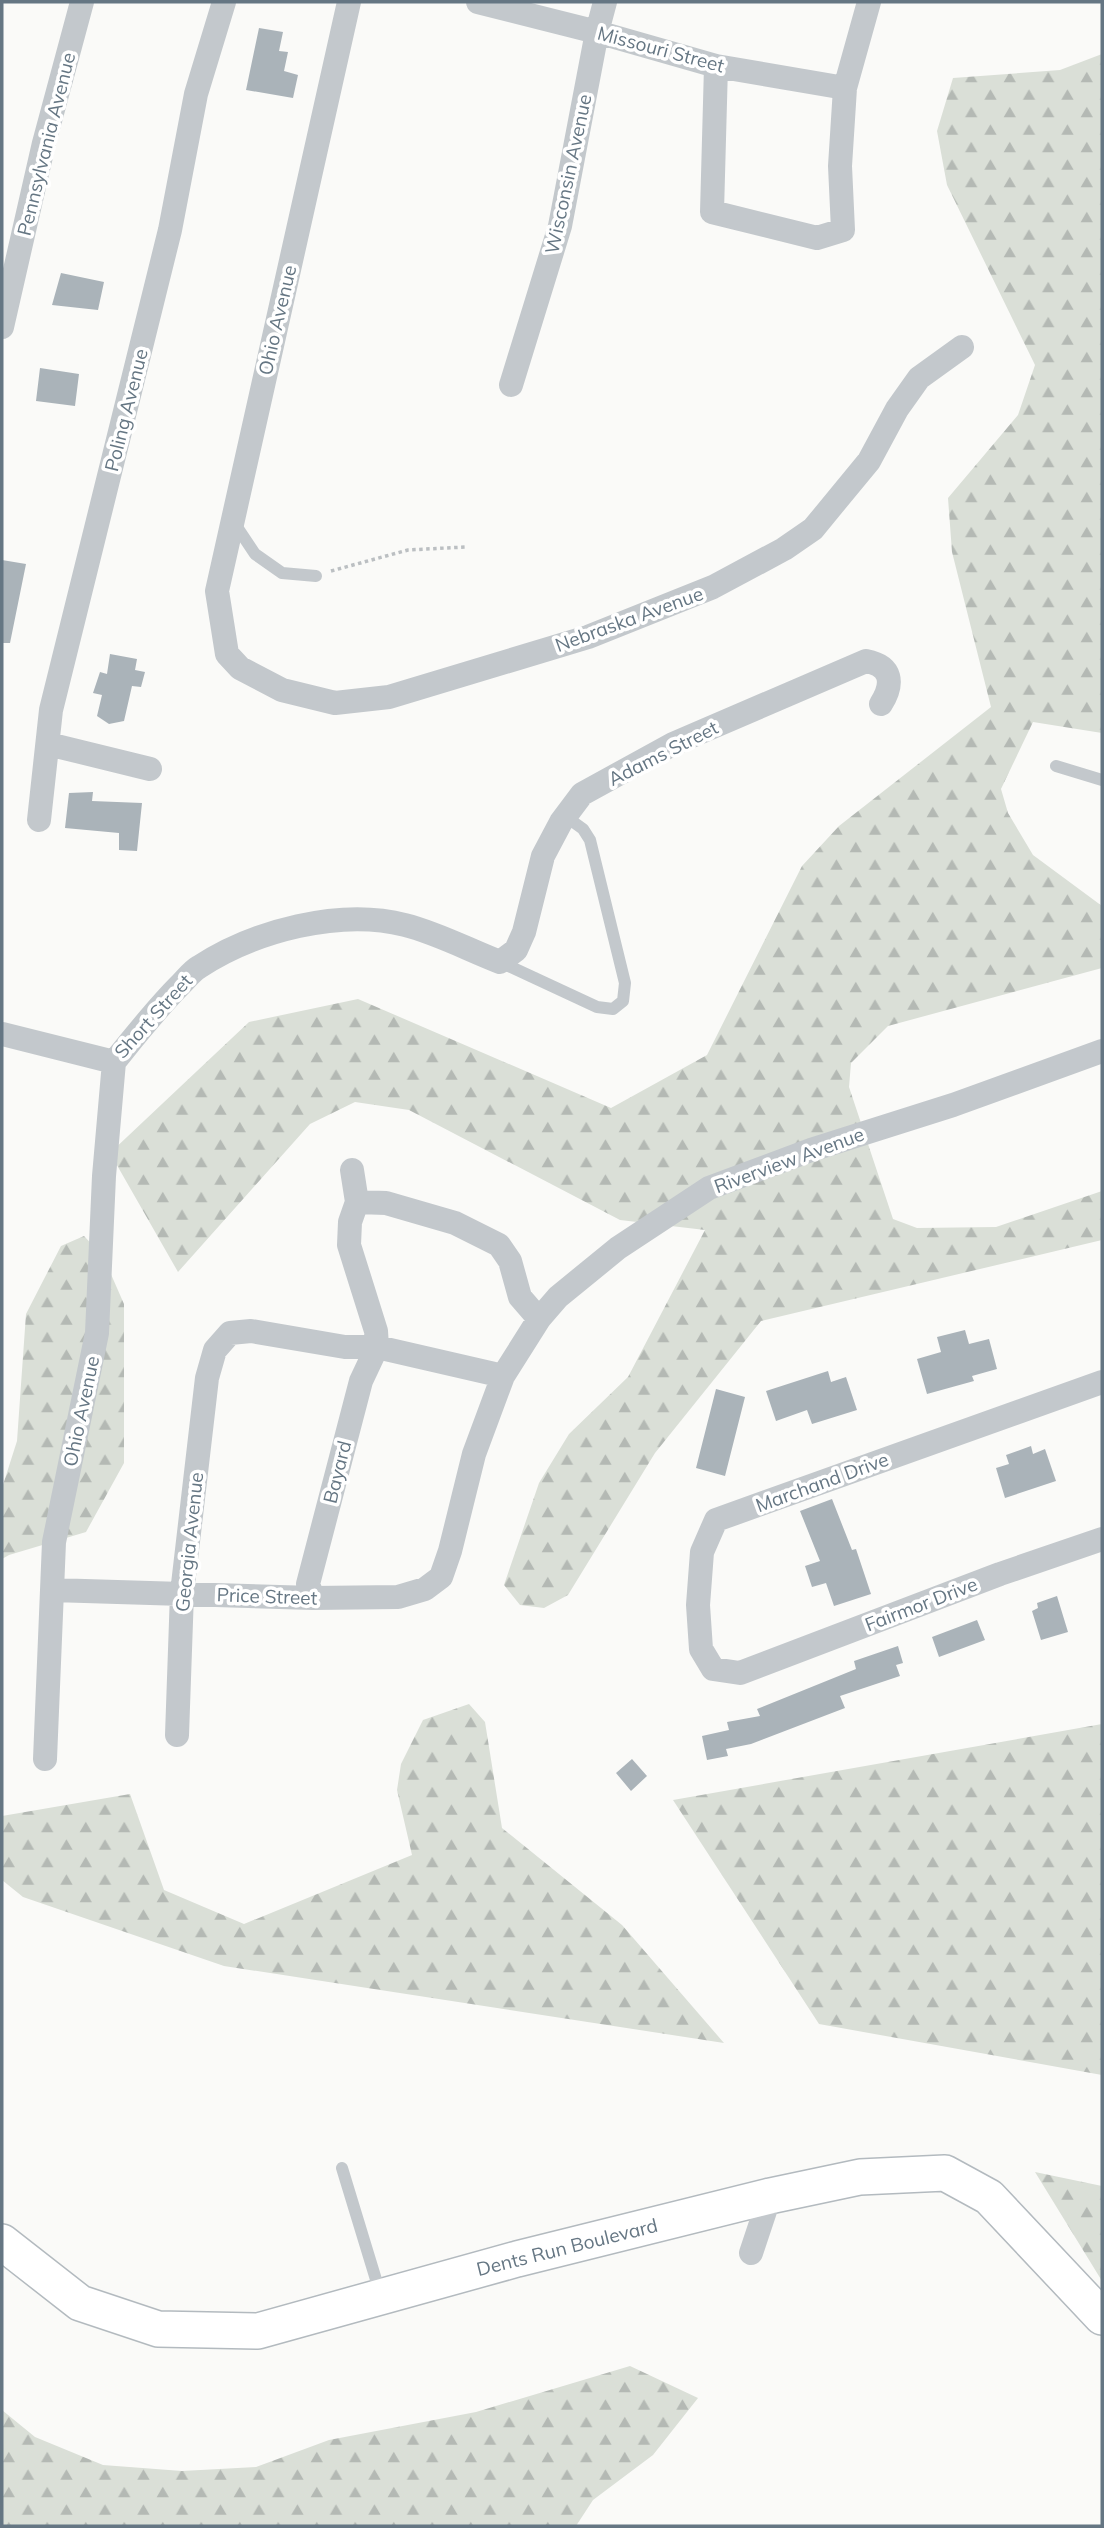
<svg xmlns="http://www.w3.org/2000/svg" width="1104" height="2528" font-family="Mulish,sans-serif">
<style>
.forest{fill:url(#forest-firs)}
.building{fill:#aab3b9}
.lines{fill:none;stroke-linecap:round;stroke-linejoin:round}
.secondary-casing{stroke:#b3babf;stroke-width:38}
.path{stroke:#bbbfc2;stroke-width:3.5;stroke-dasharray:3.5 3.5;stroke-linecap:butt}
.lane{stroke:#c3c8cc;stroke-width:12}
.street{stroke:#c3c8cc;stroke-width:24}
.secondary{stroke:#fff;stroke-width:35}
.labels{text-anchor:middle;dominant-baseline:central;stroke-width:7;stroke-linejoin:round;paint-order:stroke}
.street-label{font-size:19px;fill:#657683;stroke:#fff}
</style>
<defs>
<pattern id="forest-firs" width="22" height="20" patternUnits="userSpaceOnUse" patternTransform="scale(1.75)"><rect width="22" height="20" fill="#dadfd7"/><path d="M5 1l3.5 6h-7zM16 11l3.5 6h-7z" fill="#b4b9b4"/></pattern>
</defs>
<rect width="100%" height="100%" fill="#fafaf8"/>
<path class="forest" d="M1102,54V733L1033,722L1001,789L1008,813L1033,855L1102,906V968L888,1026L851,1063L849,1087L893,1219L917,1228L996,1227L1102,1191V1240L761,1321L655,1453L568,1595L544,1608L520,1605L504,1585L539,1483L569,1434L628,1377L705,1230L620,1220L409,1110L355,1102L310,1124L178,1272L110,1153L249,1022L358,999L611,1108L707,1055L802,866L839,826L991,707L952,552L948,498L1018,415L1035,365L947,185L937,131L953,78L1060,70Z
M84,1236L103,1256L124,1304V1463L86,1532L9,1555L2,1559V1488L17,1441L26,1314L61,1246Z
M469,1704L485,1722L502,1828L622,1925L724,2043L224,1966L23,1897L2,1880V1816L130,1794L164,1890L244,1924L412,1855L397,1790L401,1764L423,1720Z
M1102,1724V2075L819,2024L673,1800Z
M1035,2172L1102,2186V2281Z
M630,2366L698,2398L653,2455L593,2500L576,2526H2V2410L35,2437L103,2465L182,2471L256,2467L329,2440L476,2412Z"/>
<path class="building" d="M259,28L283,32L279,51L288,52L284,71L298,75L293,98L246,90Z
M61,273L104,282L98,310L52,305Z
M40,368L79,374L75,406L36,401Z
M2,560L26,564L10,643H2Z
M110,654L137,659L135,670L145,672L141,687L132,686L124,721L109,724L97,716L102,695L93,693L100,672L107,674Z
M93,792L92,801L142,803L137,851L119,850V833L65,828L69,793Z
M965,1330L969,1344L989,1339L997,1369L972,1376L974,1381L927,1394L917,1359L941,1352L937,1337Z
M828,1371L831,1382L846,1377L857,1410L812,1424L807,1410L776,1421L766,1391Z
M716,1389L745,1397L725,1476L696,1468Z
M1031,1446L1033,1454L1045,1449L1056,1481L1005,1498L996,1468L1009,1464L1006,1455Z
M832,1499L852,1550L856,1549L871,1594L834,1606L826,1583L812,1587L805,1566L820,1561L800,1511Z
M1057,1596L1068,1632L1041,1640L1032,1611L1038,1608L1037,1603Z
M977,1620L985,1640L939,1657L932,1637Z
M898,1646L903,1663L896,1665L900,1676L840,1696L845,1708L751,1744L726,1749L728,1756L707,1760L702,1736L729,1730L727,1722L760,1716L757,1709L856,1669L854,1661Z
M632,1759L647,1776L631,1791L616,1773Z"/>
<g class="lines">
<g class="secondary-casing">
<path id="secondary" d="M2,2242L80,2303L158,2329L258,2331L517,2259L770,2196L860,2177L945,2173L989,2197L1102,2317"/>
</g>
<path class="path" d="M331,571L408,550L465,547"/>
<path class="lane" d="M233,521L255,554L282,573L316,576
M1056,766L1102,780
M500,962L597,1007L613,1009L623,1001L625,983L590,840L583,829L565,816
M342,2168L381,2296"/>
<path class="street" d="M349,2L217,591L227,654L240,668L282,690L335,703L389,697L588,637L713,587L784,549L813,529L869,461L897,409L919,378L962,347
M478,2L597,32L716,66L845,88
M716,66L712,212L817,238L843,230L840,166L845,88L869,2
M2,327L44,143L82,2
M511,385L560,226L597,32L605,2
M48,744L150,769
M39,820L51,710L170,230L196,94L224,2
M2,1034L114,1062C135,1036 156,1009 180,985C186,979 192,971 199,967C254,931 340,908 405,925C437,933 469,950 500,962L516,950L524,932L543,856L561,822L582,794L673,744L866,661C892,666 894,683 881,704
M357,1202L386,1203L455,1223L499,1245L510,1261L520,1297L539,1319
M1102,1382L716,1520L702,1552L698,1605L701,1649L713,1669L740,1673L1000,1574L1102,1539
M52,1590L313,1598L398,1597L425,1589L441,1577L450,1551L474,1454L503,1376L539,1319L558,1297L618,1248L709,1188L811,1150L953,1105L1102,1051
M313,1598L308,1584L361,1381L377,1347L376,1331L349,1245L350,1222L357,1202L352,1170
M177,1735L182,1593L207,1378L215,1350L230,1333L251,1331L345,1347H377L503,1376
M45,1759L54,1542L97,1333L104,1176L114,1062
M751,2253L770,2196"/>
<use href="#secondary" class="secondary"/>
</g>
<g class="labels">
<g class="street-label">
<text transform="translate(661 49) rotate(15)">Missouri Street</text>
<text transform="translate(46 144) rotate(-76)">Pennsylvania Avenue</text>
<text transform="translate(568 174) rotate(-78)">Wisconsin Avenue</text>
<text transform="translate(277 320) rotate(-77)">Ohio Avenue</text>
<text transform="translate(126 410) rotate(-76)">Poling Avenue</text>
<text transform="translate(629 619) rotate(-20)">Nebraska Avenue</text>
<text transform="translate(663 753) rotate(-27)">Adams Street</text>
<text transform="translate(153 1016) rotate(-48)">Short Street</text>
<text transform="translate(789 1160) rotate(-20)">Riverview Avenue</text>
<text transform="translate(81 1411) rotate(-78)">Ohio Avenue</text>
<text transform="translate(337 1472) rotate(-76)">Bayard</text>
<text transform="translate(822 1482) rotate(-20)">Marchand Drive</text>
<text transform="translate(189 1542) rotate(-84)">Georgia Avenue</text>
<text transform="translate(267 1596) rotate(2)">Price Street</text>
<text transform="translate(921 1604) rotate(-21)">Fairmor Drive</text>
<text transform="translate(567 2247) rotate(-14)">Dents Run Boulevard</text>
</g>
</g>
<rect width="1104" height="2528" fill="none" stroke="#657683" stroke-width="7"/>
</svg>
